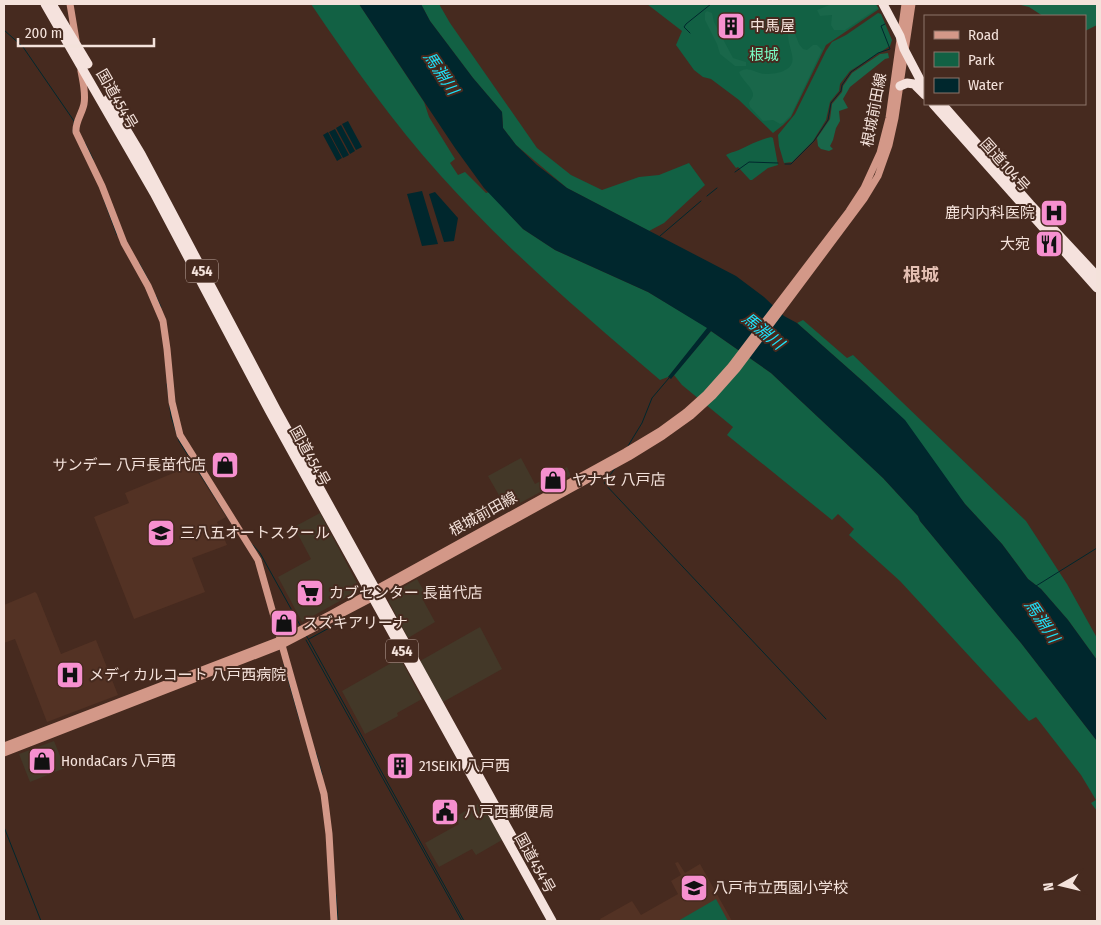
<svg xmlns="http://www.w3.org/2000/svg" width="1101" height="925" font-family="'Fira Sans Condensed','Noto Sans JP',sans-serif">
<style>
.commercial{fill:#433828}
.built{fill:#533224}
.green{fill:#126144}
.forest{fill:#19674a}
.water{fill:#00272d}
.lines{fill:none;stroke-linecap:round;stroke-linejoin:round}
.stream{stroke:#00272d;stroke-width:1}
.secondary{stroke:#d39888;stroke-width:7}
.highway{stroke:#f5e2dd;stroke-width:9}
.labels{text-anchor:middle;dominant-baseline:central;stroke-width:4;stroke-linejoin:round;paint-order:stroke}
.shield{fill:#462a1f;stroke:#c0aba3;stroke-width:1}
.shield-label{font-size:14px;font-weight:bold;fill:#f4e2db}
.poi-label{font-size:15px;fill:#f4e2db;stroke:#462a1f;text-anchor:start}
.park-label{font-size:15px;fill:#7bfdc5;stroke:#462a1f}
.street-label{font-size:15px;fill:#f4e2db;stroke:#462a1f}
.water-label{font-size:16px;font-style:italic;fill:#1de3fa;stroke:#462a1f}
.quarter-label{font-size:18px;font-weight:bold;fill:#e5c0b3;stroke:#462a1f}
</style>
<rect width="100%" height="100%" fill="#462a1f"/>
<path class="commercial" d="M521,458L535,484L567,467L570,474V476L520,503L513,491L500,497L488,476Z
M320,513L358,585L356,592L302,622L278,577L311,559L294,527Z
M417,579L428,598L423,600L435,622L408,638L389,602L391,594Z
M480,627L502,669L443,702L420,661Z
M400,658L422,699L397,713L398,716L365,734L342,691Z
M54,741L65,768L30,782L19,754Z
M481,802L502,840L476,855L472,849L439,867L425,843L459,824L455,817Z"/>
<path class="built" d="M193,465L226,517L217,522L227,545L192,558L205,592L134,619L94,517L129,503L125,493Z
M35,592L37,594L61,654L96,640L118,695L47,722L15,639L4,643V605Z
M678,862L685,873L700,864L732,921H601L600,919L632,901L641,915L678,894L671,881L681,875L675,863Z"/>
<path class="green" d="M311,4H359L424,102L429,117L455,159L450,163L458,175L465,172L486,193L489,192L523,229L555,250L648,292L708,328L668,377L660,380C584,315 508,251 441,176C393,123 351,63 311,4Z
M421,4H439L450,23L537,148L571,175L602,190L639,177L659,175L689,163L705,185L664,223L649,231L567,188L516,145L503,128L502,112L473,78L430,21Z
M647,4H876L879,9L826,45L791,117L783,125L773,133L739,100L711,79L703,77L694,70L676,45L682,31Z
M878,13L881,14L892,40L890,46L850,71L840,84L839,91L830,102L826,120L813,141L792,162L784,163L779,146L778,135L795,114L826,51L832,42L846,35Z
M771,137L773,138L778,165L768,168L752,180H750L738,167L736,168L726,155C731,152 735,152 741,149C751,144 759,140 771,137Z
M803,320L847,358L853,355L1026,521L1067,584L1097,638V660L1068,620L1041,589L1028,579L1002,544L965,504L867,385L797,323Z
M711,331L771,373L883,478L918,516L920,521L1021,643L1097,741V811L1091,803L1096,800L1081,775L1036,717L1029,721L900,581L849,535L854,529L838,514L832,520L727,435L733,427L682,385L674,375Z
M716,899L728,921H678Z"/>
<path class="forest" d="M832,4H875L878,8L845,30H834L831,25L832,15L820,16L817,10Z
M1017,4H1097V25L1085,31V16H1043L1029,7Z
M707,11L712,13L714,22L733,58L746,62V66H735L720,54L717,44L705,20V13Z
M789,30L794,31L799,44L803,49L807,50L813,45H817L822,50L791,115L783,123L780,124L773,120L763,121L750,107L749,103C750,100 753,98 753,95C754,89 741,79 739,72C749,65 755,74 766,74C771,74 781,73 785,70C802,62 784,44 789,30Z
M888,53L889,58L885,59L850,87L843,99L848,108L839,111L840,121L836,128L833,140L830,146L833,149L829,151L821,149L818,146L817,138L830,119L832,104L842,92L843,86L852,73L880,54Z"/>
<path class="water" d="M359,4H421L430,21L473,78L502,112L503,128L516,145L537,165L567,188L736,276L764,297L784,316L797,323L867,385L905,420L965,504L1002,544L1028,579L1041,589L1068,620L1097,660V741L1021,643L920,521L918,516L883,478L771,373L711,331L671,379L668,377L707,328L648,292L555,250L523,229L484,188L455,148Z
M348,121L362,147L356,150L342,124Z
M341,125L355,151L350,154L336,128Z
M335,129L349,155L343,158L329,132Z
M328,132L342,158L337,161L323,135Z
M422,191L438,244L422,246L407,194Z
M435,192L458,218L454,241L444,242L429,194Z"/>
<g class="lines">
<path class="stream" d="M4,30L23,47L74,121
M690,33L684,27L686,24L711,4
M73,132L74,122
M85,143L93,159
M785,164H791L814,141L828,120L831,103L841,91L842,85L851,72L878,53L890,49L881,26L885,24
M735,172L749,162L778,163
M707,196L717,188
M104,200L117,235
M660,236L701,201
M139,263L149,281
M156,296L161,307
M167,384L171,416L179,441L234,527
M628,446L642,423L652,398L669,378
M616,467L604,483L826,719
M251,543L260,553L300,625
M1036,586L1097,548
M306,635L464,921
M309,639L340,622
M306,640L462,921
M284,665L300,721
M316,753L322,774
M4,827L41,921
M336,895L338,921"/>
<path class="secondary" d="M70,4L76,40
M81,71C83,82 86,93 84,104C82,114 75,122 76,132L102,186L124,243L148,286L163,321L167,349L172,402L180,435L258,560L324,794L329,834L334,921
M4,746L280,640L331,614L625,452L660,431L686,412L706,394L731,366L849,211L864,188L880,153L889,118L905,4
M4,753L282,645L372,598L629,457L663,436L691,416L713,396L737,369L864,199L878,176L889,145L895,118L912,4"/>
<path class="highway" d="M45,4L154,193L270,412L552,921
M52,4L88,64
M883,4L900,36L904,49L925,89
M900,86L907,83L914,84L925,95
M108,99L141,154L276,409L513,838
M933,104L1097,288
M942,104L1030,204L1097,276"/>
</g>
<defs>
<g id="building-square" transform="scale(1.4375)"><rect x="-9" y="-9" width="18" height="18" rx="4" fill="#f690cf" stroke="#462a1f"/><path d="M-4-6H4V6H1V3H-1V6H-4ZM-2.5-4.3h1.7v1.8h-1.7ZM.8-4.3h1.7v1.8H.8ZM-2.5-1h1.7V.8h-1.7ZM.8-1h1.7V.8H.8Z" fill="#111"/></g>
<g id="hospital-square" transform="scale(1.4375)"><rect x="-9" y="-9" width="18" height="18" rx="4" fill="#f690cf" stroke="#462a1f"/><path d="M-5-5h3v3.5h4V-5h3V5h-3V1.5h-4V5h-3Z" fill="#111"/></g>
<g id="restaurant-square" transform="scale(1.4375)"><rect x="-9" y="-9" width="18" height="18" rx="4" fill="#f690cf" stroke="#462a1f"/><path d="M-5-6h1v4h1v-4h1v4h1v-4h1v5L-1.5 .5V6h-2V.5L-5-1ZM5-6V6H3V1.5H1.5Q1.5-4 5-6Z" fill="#111"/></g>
<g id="shop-square" transform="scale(1.4375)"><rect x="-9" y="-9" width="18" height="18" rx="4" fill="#f690cf" stroke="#462a1f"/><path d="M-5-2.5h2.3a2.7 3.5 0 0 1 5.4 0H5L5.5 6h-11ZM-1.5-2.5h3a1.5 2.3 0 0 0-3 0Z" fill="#111"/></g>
<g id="university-square" transform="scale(1.4375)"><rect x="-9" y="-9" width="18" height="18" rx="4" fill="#f690cf" stroke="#462a1f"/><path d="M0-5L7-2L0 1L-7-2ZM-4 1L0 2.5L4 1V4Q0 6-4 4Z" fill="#111"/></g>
<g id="supermarket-square" transform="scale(1.4375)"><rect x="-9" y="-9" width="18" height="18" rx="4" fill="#f690cf" stroke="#462a1f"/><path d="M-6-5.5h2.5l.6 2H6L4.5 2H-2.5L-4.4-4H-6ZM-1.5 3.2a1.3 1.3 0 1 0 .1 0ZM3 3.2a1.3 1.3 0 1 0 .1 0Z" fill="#111"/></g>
<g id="civic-square" transform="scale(1.4375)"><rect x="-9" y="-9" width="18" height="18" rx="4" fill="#f690cf" stroke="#462a1f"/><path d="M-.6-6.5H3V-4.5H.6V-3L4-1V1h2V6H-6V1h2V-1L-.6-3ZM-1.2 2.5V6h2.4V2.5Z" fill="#111"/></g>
<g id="school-square" transform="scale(1.4375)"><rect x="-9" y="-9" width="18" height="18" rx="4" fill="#f690cf" stroke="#462a1f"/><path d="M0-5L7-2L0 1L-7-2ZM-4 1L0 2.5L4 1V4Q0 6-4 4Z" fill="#111"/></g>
</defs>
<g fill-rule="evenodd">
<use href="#building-square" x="731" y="26"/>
<use href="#hospital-square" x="1054" y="213"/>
<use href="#restaurant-square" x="1049" y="244"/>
<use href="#shop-square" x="225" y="465"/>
<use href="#shop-square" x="553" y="480"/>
<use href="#university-square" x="161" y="533"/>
<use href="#supermarket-square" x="310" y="593"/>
<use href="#shop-square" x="284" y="623"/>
<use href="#hospital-square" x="70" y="675"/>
<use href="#shop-square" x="42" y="761"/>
<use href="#building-square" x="400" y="766"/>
<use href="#civic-square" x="445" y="812"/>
<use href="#school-square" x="694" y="888"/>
</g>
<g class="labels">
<g class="shield">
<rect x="186" y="259.5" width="32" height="23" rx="4"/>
<rect x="386" y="639.5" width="32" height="23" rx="4"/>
</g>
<g class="shield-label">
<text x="202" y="271">454</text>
<text x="402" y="651">454</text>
</g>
<g class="poi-label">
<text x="750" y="26">中馬屋</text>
<text x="1035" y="213" text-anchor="end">鹿内内科医院</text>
<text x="1030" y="244" text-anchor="end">大宛</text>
<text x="206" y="465" text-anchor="end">サンデー 八戸長苗代店</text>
<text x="572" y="480">ヤナセ 八戸店</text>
<text x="180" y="533">三八五オートスクール</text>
<text x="329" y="593">カブセンター 長苗代店</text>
<text x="303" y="623">スズキアリーナ</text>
<text x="89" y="675">メディカルコート 八戸西病院</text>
<text x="61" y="761">HondaCars 八戸西</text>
<text x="419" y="766">21SEIKI 八戸西</text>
<text x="464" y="812">八戸西郵便局</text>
<text x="713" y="888">八戸市立西園小学校</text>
</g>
<g class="park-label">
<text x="764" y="55">根城</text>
</g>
<g class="street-label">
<text transform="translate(117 99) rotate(60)">国道454号</text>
<text transform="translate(874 110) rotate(-79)">根城前田線</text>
<text transform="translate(1005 165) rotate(48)">国道104号</text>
<text transform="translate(310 456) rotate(61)">国道454号</text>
<text transform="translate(483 514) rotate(-29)">根城前田線</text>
<text transform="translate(535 863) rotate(61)">国道454号</text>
</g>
<g class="water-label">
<text transform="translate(441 73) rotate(56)">馬淵川</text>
<text transform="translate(763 331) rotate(39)">馬淵川</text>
<text transform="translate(1042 621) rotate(56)">馬淵川</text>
</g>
<g class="quarter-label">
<text x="921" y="275">根城</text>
</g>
</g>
<rect width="1101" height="925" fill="none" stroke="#f4e2db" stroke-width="10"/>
<rect x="924" y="15" width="162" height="90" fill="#462a1f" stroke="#8c746a"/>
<rect x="934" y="31" width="25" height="8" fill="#d39888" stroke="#8c746a"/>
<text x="968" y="40" font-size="15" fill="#f4e2db">Road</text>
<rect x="934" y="52" width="25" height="15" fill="#126144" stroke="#8c746a"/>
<text x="968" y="65" font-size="15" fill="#f4e2db">Park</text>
<rect x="934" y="78" width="25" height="15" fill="#00272d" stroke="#8c746a"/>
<text x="968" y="90" font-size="15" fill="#f4e2db">Water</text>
<g transform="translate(1061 885) rotate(262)" stroke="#462a1f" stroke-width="4" paint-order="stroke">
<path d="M0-4L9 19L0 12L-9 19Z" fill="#f4e2db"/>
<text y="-8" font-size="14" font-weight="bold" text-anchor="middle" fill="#f4e2db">N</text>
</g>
<path d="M18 38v8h136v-8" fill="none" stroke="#f4e2db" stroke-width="2.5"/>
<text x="25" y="38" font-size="15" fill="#f4e2db" stroke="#462a1f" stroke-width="4" paint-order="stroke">200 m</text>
</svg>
